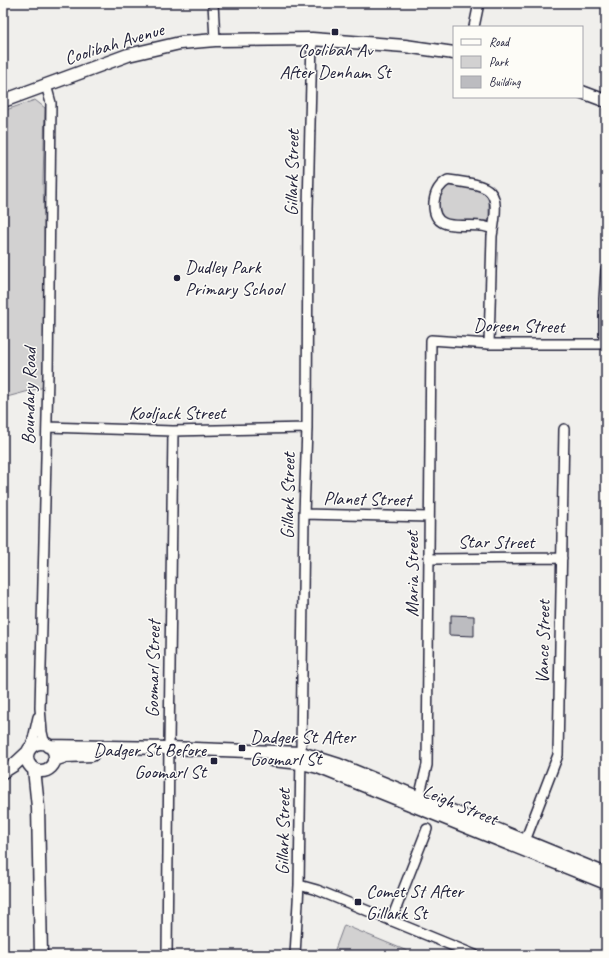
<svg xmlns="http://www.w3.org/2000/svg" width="609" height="958" font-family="Caveat,sans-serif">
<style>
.green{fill:#d2d1d1;stroke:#7a7a86}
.building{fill:#bcbcc0;stroke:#22223b}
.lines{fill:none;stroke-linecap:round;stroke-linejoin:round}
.minor-casing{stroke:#22223b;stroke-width:12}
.tertiary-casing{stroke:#22223b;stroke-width:15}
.minor{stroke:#fdfcf7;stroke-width:9}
.tertiary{stroke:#fdfcf7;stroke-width:12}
.poi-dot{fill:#22223b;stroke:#fdfcf7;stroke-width:1.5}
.labels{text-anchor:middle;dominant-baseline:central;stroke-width:3;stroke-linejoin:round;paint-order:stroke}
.street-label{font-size:19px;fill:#22223b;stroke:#fdfcf7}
.poi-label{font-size:19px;fill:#22223b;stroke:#fdfcf7;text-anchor:start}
</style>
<rect width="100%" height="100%" fill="#f0efec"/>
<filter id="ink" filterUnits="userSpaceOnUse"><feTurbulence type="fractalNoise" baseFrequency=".025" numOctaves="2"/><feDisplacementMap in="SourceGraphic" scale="8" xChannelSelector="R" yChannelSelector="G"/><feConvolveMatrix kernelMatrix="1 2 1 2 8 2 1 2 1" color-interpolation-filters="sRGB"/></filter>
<g filter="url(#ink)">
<path class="green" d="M35,100L45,108L43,180L48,386L3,398V111Z
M449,184L484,191L489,200V220L487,221C472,222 439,228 438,206C438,194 441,192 449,184Z
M344,925L417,955H333Z"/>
<path class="building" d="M451,615L474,616V636L449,635V623H451Z"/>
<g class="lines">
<g class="minor-casing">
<path id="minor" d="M213,3L215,40
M474,27L479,3
M489,344L492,236C501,187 493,186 448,180C439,185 435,192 434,202C432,234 463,223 481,226C485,226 489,228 493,229
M604,344V299L606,270
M47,427L173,431L307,428
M304,514L429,517
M430,559L562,558
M45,745L42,732L40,708L48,375L51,103L46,85
M31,748L38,717
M416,803L419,798L427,765L431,340L489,344H606
M522,845L525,841L558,755L564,429
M299,885L317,890L475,955
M391,921L427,829
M167,955L169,745L173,431
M295,955L299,885L301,753L304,514L307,428L308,208L312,39"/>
</g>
<g class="tertiary-casing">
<path id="tertiary" d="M582,92L606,101
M3,101L128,55L180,43L215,40L312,39L405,46L454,53
M27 757a14 14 0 1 1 28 0a14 14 0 1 1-28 0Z
M48,746L169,748L301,753L339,765L606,874
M54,760L66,756L92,755
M272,760L301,763L318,767L606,883
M34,769L38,807L41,955
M3,772L14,765L28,752"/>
</g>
<use href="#minor" class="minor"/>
<use href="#tertiary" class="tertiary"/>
</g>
</g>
<g class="poi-dot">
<rect x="331" y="28" width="8" height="8" rx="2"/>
<circle cx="177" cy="278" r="4"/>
<rect x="238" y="744" width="8" height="8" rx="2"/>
<rect x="210" y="757" width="8" height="8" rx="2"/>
<rect x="354" y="898" width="8" height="8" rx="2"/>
</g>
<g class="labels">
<g class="street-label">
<text transform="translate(114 44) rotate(-17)">Coolibah Avenue</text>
<text transform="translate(292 173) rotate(-89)">Gillark Street</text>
<text transform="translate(519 326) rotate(1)">Doreen Street</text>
<text transform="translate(29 396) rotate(-89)">Boundary Road</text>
<text x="177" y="413">Kooljack Street</text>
<text transform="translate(288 496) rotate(-89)">Gillark Street</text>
<text transform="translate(367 499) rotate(1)">Planet Street</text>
<text x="496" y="542">Star Street</text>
<text transform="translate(412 574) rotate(-90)">Maria Street</text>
<text transform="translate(543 642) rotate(-89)">Vance Street</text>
<text transform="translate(153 669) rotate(-89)">Goomarl Street</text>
<text transform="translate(460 805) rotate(22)">Leigh Street</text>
<text transform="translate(283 832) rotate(-89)">Gillark Street</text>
</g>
<g class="poi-label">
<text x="335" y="50" text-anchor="middle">Coolibah Av<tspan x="335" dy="22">After Denham St</tspan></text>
<text x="185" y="267">Dudley Park<tspan x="185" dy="22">Primary School</tspan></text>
<text x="250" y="737">Dadger St After<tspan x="250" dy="22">Goomarl St</tspan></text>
<text x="206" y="750" text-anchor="end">Dadger St Before<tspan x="206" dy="22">Goomarl St</tspan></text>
<text x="366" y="891">Comet St After<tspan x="366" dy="22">Gillark St</tspan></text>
</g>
</g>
<rect width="609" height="958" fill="none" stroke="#fdfcf7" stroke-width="16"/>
<rect x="8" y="8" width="593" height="942" fill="none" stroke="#22223b" stroke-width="1.5" filter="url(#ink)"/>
<rect x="453" y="26" width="130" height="72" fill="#fdfcf7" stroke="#a5a5ac"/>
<rect x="461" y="39" width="20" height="6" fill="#fdfcf7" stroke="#a5a5ac"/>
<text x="489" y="46" font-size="12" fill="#22223b">Road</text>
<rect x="461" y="56" width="20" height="12" fill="#d2d1d1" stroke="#a5a5ac"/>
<text x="489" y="66" font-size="12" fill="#22223b">Park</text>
<rect x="461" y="76" width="20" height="12" fill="#bcbcc0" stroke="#a5a5ac"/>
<text x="489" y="86" font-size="12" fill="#22223b">Building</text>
</svg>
